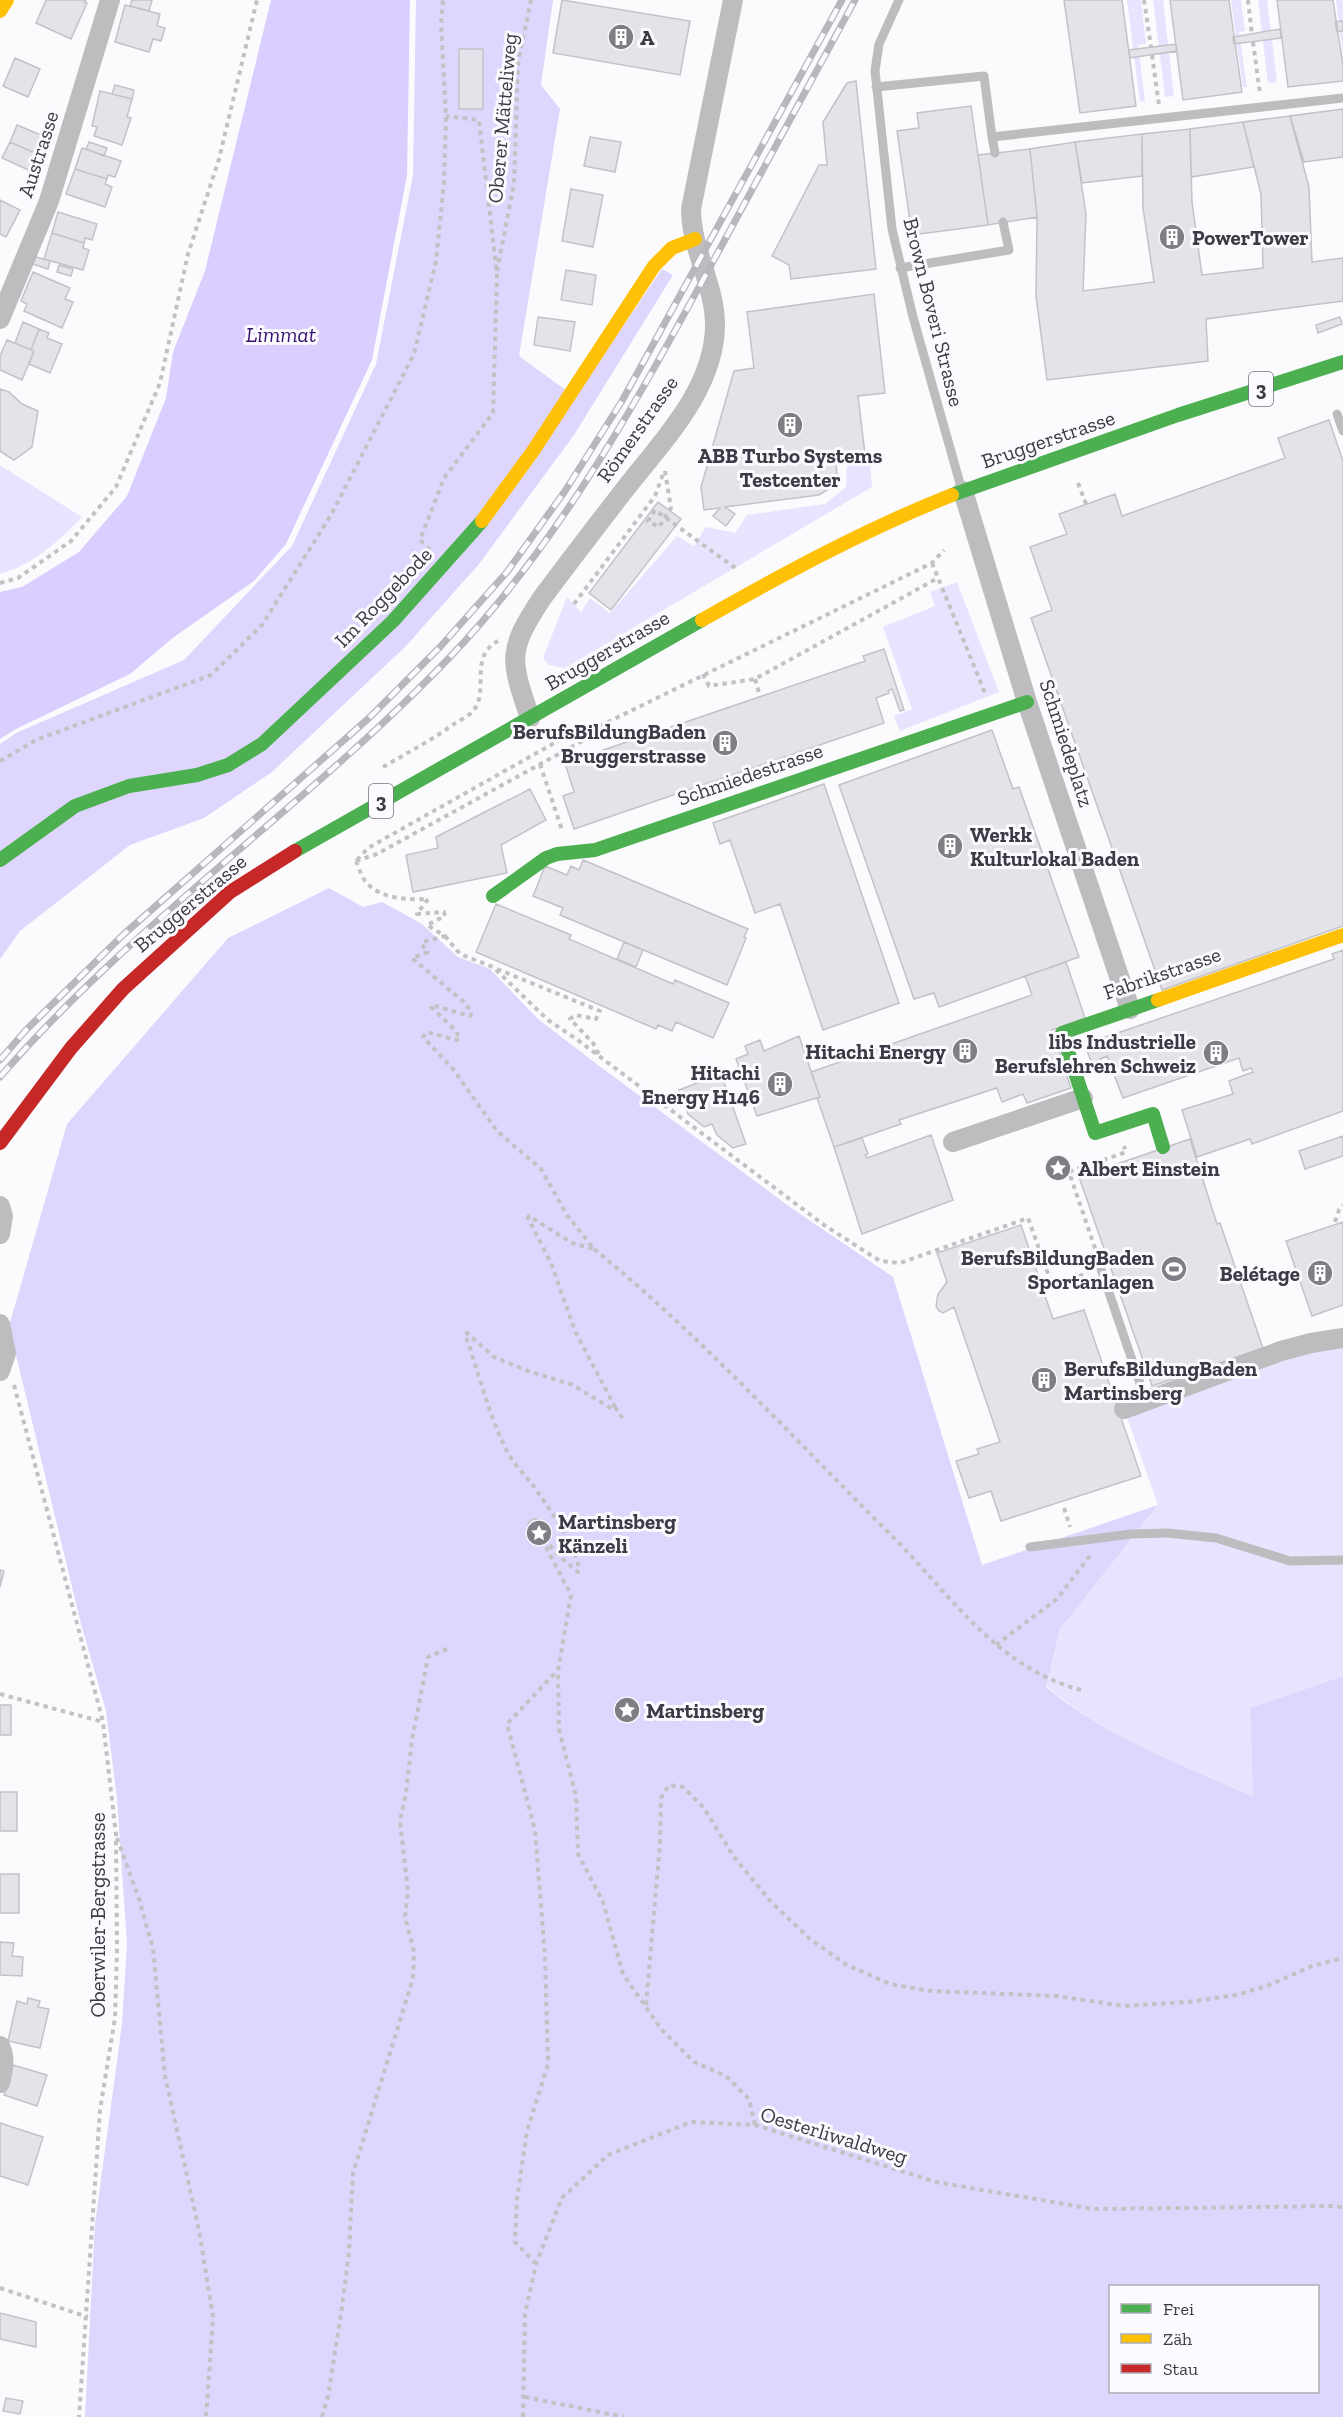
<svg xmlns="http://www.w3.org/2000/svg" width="1343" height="2417" font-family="'Zilla Slab',serif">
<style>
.green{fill:#e8e3fe}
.forest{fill:#ded6fc;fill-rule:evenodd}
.water{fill:#d9cefd}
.building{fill:#e4e3e9;stroke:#c3c2c8;stroke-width:1.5}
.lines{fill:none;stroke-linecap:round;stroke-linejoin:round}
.path{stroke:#c2c2c5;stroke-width:4;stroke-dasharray:4.5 4.5;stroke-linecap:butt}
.lane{stroke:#bdbdc0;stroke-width:9}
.street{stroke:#bdbdc0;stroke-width:20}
.fast{stroke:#4caf50;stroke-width:14}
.slow{stroke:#ffc107;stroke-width:14}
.jam{stroke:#c62828;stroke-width:14}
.rail-casing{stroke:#b8b7bb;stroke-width:7}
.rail{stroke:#fafaff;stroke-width:4.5;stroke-dasharray:14;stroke-linecap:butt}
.labels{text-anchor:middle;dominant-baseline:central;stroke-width:6;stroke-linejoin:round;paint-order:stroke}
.shield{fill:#fafaff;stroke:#75747c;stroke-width:1.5}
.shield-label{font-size:20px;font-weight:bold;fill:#3c3a44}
.poi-label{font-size:21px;font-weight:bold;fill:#3c3a44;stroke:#fafaff;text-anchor:start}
.street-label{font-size:21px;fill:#3c3a44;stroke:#fafaff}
.water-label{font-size:22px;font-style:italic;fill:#381270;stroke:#fafaff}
</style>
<rect width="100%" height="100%" fill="#fbfbfe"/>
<path class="green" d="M1127,0H1141L1146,44L1138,45L1145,101L1140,102Z
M1153,0H1163L1174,96L1165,97Z
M1231,0H1241L1245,31L1239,32L1247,87H1243Z
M1258,0H1267L1277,82L1268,83Z
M1336,0H1343V55Z
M870,460L872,487L565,668L549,665L543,658L567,597L581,612L590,598L610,613L677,536L694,546L706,527L735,533L747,515L825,504L846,487L847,464Z
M0,465L82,517C58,542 34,564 0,574Z
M957,582L999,692L900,731L894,716L912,709L883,627L935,606L930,592Z
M1343,1338V1676L1250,1708L1253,1798C1182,1766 1106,1737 1046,1686L1060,1629L1158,1505L1124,1409Z"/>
<path class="forest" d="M416,0H553L541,85L560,109L519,356L575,397L662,269L673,275L574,435L479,564L406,646L272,772L204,818L130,845L20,931L0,959V744L16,733L184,660L292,546L376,364L413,175Z
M329,888L363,907L382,902L422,924L458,957L490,969L538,1019L598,1065L790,1207L893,1277L982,1565L1158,1505L1060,1629L1046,1687C1106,1737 1182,1765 1253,1797L1250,1708L1343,1676V2417H85L95,2224L122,2024L127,1944L117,1799L106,1711L81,1624L9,1326L67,1124L228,938ZM1110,2286H1318V2392H1110Z"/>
<path class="water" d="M271,0H410L407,175L372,360L286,544L254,581L174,637L130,674L16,729L0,739V592L22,587L79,552L127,496L166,398L173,352L205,271Z"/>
<path class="building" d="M46,0H86L84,2L87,3L71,39L36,23Z
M132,0H152L149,11L130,6Z
M562,0L690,21L680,75L553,53Z
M1064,0H1122L1136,106L1080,113Z
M1170,0H1229L1242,92L1183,100Z
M1277,0H1333L1343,66V81L1288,87Z
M125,5L160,14L157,26L165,28L161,41L153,39L149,52L115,42Z
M1343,21V31L1337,32L1335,22Z
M1280,29L1281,38L1234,44L1233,37Z
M1176,44L1177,51L1130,58L1129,50Z
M459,49H483V109H459Z
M15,58L40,69L28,97L3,86Z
M856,81L876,269L791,279L789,265L772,256L819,165H827L823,122L847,83Z
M115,85L134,90L132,99L112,94Z
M100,91L132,99L127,117L131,118L122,145L94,136L97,127L92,126Z
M971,106L988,225L912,235L897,131L919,128L917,113Z
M1343,109V157L1304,162L1290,116Z
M1290,116L1309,187L1312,262L1343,258V301L1206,319L1208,361L1047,380L1036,296L1037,217L1030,149L1075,142L1086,214L1083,291L1154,282L1143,208L1142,134L1190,129L1192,202L1202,275L1263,268L1261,194L1243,122Z
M1243,122L1254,167L1191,177L1190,129Z
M17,125L50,139L44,157L10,142Z
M1142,134V176L1082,183L1075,142Z
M590,137L621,142L615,172L584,166Z
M10,142L44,157L35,173L2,158Z
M89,142L107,148L104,156L86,149Z
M82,148L121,161L115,177L108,175L107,179L75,169Z
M1030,149L1037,217L988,225L978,155Z
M75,169L107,179L105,184L112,187L105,207L66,194Z
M571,189L603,195L593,247L562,241Z
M0,200L20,210L6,237L0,234Z
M58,212L97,224L92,240L85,238L84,243L52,233Z
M52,233L84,243L83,248L89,250L83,270L44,259Z
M36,257L50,261L48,269L33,264Z
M59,265L73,269L71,276L57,272Z
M566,270L596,275L592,305L561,300Z
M33,272L70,288L65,299L73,302L62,328L24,311L27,304L21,301Z
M874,294L885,393L858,396L865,454L835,457L838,483L819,495L725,507L735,514L726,526L713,516L720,508L704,510L701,487L734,371L754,368L747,312Z
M538,317L575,322L570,351L534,345Z
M1340,317L1342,324L1318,333L1316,325Z
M23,322L39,329L31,350L15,343Z
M39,329L49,333L47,338L62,344L50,373L29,364L34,351L31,350Z
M7,340L34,351L22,380L0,370V356Z
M0,389L9,392L22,404L38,411L32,447L14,460L0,451Z
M1329,420L1343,461V926L1162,990L1031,618L1052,610L1030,547L1067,534L1059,514L1115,494L1122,516L1285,458L1278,438Z
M658,502L681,519L611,610L589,593Z
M884,649L904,710L900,711L892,689L888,691L889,693L876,698L884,723L574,829L563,796L574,792L565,763L865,661L863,656Z
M992,730L1013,789L1019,787L1079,957L939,1007L934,993L914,999L839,785Z
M824,784L899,1003L823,1030L780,904L755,913L730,840L720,844L713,823Z
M530,789L546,820L501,845L507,873L413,892L406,855L438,848L436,837Z
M583,860L748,929L744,937L746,938L727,985L560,915L563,908L533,896L545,866L567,875L571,866L579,870Z
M496,904L571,935L569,939L673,984L675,980L729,1003L713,1038L676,1022L672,1031L658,1025L656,1029L476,952Z
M624,942L643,950L636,967L617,959Z
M1343,950V1111L1252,1144L1250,1139L1197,1157L1182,1110L1233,1094L1229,1081L1253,1072L1251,1068L1243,1071L1239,1058L1123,1098L1107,1056L1100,1059L1105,1071L1096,1074L1087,1051L1097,1048L1094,1041L1334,959L1332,954Z
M1066,962L1085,1018L1052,1030L1071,1088L1027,1103L1023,1094L1002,1102L997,1088L899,1120L901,1124L834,1147L817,1098L820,1097L811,1072L1032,995L1025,976Z
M799,1036L820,1097L757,1116L736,1059L748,1054L745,1046L760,1040L764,1051Z
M721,1074L746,1144L733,1148L717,1135L712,1124L704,1127L688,1114L679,1090Z
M931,1135L953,1200L862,1234L834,1147L862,1138L868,1154L865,1155L867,1158Z
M1343,1136V1156L1305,1169L1299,1151Z
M1190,1139L1217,1224L1220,1223L1263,1348L1152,1386L1079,1177Z
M1343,1222V1305L1312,1316L1286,1241Z
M1021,1225L1053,1319L1084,1310L1141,1476L1001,1521L991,1491L969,1498L956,1461L979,1454L977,1449L1000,1442L954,1307L943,1313L939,1311L936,1306L938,1294L947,1282L937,1253Z
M528 1526a7 7 0 1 1 14 0a7 7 0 1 1-14 0Z
M0,1570L4,1571L0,1587Z
M0,1705H11V1735H0Z
M0,1792H17V1831H0Z
M0,1874H19V1913H0Z
M0,1942L14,1943L12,1956L23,1957L22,1976L0,1975Z
M28,1998L40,2001L38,2007L49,2009L40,2048L8,2041L17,2001L27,2004Z
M13,2065L47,2075L37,2106L4,2095Z
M0,2123L43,2137L28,2185L0,2176Z
M0,2313L36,2322V2347L0,2339Z
M6,2398L23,2401L20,2414L3,2411Z"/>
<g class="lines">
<path class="path" d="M1144,0L1151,47
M1248,0L1252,35
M1253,42L1260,94
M1152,55L1159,105
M497,271L514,184L518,63L531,0
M665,471L671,508L659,527L648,521L655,510L738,570
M1078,483L1086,504
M430,550L420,540L444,478L493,413L497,275L479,120L446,116
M932,563L985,693
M0,583L18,578L71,541L116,487L160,383L188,254L219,159L257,0
M574,604L655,496L663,474
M703,674L709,686L755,679L938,578
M755,679L760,696
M0,761L36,740L211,675L262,625L331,515L414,354L436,261L444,182L446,116L441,24L443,0
M540,764L562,830
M383,767C407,753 432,740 454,724C460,720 469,716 473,711C490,692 468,657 498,641
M357,860L368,848L549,746L579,729L600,725
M356,861C359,867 361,877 366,882C380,899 408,900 428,899L417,914L444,912L445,916L427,925L445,936L423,942L422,945L428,952L412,958L465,1003L472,1013L470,1016L432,1005L431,1007L456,1031L460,1039L456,1040L427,1032L423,1037L453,1069L497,1131L541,1169L567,1215L594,1249L572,1243L529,1216L528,1218L551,1263L575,1331L615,1407L612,1409L573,1385L528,1371L494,1357L467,1333L465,1334C479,1373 488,1414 507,1451C513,1463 524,1474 532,1484C543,1500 583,1554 578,1572L560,1557L539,1533
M356,861L377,854L584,740L602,725L932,563L944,550
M445,936L460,954L493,967L548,1020L575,1038L824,1225L880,1261L900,1263L1028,1218L1052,1285L1088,1273
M497,969L600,1011L596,1019L575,1015L570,1019L593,1043L600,1057
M1335,1222L1339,1210L1343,1205
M594,1249C701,1336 793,1438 891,1535C951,1595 995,1667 1081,1690
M1098,1257L1069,1172L1126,1152L1124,1146
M14,1385L103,1722L116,1835L117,1950L115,2018L100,2110L79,2417
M615,1407L623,1419
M1064,1508L1070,1527
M542,1539L571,1595L558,1671L559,1729L576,1796L578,1854L603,1902L623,1974L661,2029L694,2062L726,2076L749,2099L755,2125
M996,1645L1057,1599L1092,1553
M0,1694L103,1722
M117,1838L139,1899L153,1949L165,2076L199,2230L213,2317L206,2417
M646,2005L660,1844L661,1798L669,1785L683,1787L704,1808L734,1857L772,1903L809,1938L845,1964L890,1984L931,1991L1057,1996L1124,2006L1188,2002L1236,1995L1267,1986L1312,1966L1343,1958
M536,2264L515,2242L517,2199L527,2131L548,2064L545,1957L535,1830L507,1724L557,1671
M0,2288L88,2317
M525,2397L624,2417
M322,2417L328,2396L341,2314L349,2252L353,2173L413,1978L414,1952L405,1916L408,1892L400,1821L406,1793L412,1740L428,1657L449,1648
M523,2417L525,2314L536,2264L562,2198L608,2155L691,2122L755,2125L936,2182L1093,2209L1337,2206L1343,2208"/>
<path class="lane" d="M899,0L879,44L875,71L892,229L913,317L961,487
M876,87L984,76L992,137L1343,98
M992,137L995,153
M900,268L1009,250L1003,222
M1337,414L1343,431
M1101,1269L1146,1401
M1030,1547L1131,1534L1167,1533L1216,1538L1290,1561L1343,1560"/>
<path class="street" d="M0,319L49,201L110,0
M963,491L1027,702L1130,1009
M530,718C510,659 507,651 542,598C568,563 595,528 622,493C659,445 715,390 715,325C715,285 691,249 691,209L733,0
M953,1142L1083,1098
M0,1206L3,1216L0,1234
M0,1324L6,1353L0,1371
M1124,1409L1281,1351L1311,1343L1343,1338
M0,2046C6,2059 3,2070 0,2083"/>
<path class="fast" d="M952,495L1178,415L1343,362
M295,851L702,620
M0,860L75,806L129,786L197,775L228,765L262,744L393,621L482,521
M493,896L546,858L557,854L595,850L1027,702
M1158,1000L1062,1033L1095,1133L1153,1114L1163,1147"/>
<path class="slow" d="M0,11L7,0
M482,521L533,451L654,266L672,248L695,239
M702,620C783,574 866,529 952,495
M1158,1000L1343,935"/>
<path class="jam" d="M0,1143L71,1048L123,989L230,892L295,851"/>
<g class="rail-casing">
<path id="rail" d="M0,1060L26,1030L124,934L369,718L440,647L507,572L565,491L622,401L842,0
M0,1077C134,922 307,806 449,658C564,538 643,390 722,245C766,163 811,82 855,0"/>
</g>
<use href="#rail" class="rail"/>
</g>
<defs>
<g id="building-disc" transform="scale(1.35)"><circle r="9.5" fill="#7f7e85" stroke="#fafaff"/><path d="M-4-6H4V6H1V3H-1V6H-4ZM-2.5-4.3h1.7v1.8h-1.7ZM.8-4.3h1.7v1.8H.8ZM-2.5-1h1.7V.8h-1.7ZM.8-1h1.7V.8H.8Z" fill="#fff"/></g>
<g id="sight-disc" transform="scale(1.35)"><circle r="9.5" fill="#7f7e85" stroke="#fafaff"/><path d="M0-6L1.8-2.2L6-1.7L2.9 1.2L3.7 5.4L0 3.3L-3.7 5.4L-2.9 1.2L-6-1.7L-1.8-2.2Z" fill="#fff"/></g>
<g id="stadium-disc" transform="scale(1.35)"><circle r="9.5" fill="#7f7e85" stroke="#fafaff"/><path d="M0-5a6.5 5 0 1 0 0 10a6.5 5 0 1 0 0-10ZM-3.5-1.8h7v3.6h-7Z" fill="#fff"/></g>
</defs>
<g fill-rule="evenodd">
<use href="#building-disc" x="621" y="37"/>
<use href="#building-disc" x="1172" y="237"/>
<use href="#building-disc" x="790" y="425"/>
<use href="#building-disc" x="725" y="743"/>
<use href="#building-disc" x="950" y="846"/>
<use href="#building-disc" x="965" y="1051"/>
<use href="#building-disc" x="1216" y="1053"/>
<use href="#building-disc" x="780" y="1084"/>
<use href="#sight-disc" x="1058" y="1168"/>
<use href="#stadium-disc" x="1174" y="1269"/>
<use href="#building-disc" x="1320" y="1273"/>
<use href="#building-disc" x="1044" y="1380"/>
<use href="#sight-disc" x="539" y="1533"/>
<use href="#sight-disc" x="627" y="1710"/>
</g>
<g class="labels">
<g class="shield">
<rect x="1249" y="372" width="24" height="34" rx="4.5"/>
<rect x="369" y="784" width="24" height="34" rx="4.5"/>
</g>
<g class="shield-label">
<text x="1261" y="389">3</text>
<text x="381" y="801">3</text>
</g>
<g class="poi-label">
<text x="640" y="37">A</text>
<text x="1192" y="237">PowerTower</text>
<text x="790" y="455" text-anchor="middle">ABB Turbo Systems<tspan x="790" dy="24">Testcenter</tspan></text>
<text x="706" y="731" text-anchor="end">BerufsBildungBaden<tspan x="706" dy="24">Bruggerstrasse</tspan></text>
<text x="970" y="834">Werkk<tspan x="970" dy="24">Kulturlokal Baden</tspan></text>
<text x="1196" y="1041" text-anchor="end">libs Industrielle<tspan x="1196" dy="24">Berufslehren Schweiz</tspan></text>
<text x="946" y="1051" text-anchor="end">Hitachi Energy</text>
<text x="760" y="1072" text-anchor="end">Hitachi<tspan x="760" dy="24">Energy H146</tspan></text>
<text x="1078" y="1168">Albert Einstein</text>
<text x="1154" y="1257" text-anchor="end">BerufsBildungBaden<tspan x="1154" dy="24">Sportanlagen</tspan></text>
<text x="1300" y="1273" text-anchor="end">Belétage</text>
<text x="1064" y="1368">BerufsBildungBaden<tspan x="1064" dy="24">Martinsberg</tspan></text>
<text x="558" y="1521">Martinsberg<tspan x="558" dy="24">Känzeli</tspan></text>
<text x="646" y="1710">Martinsberg</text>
</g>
<g class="street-label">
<text transform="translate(502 118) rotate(-85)">Oberer Mätteliweg</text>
<text transform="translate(38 154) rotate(-72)">Austrasse</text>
<text transform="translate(934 312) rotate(76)">Brown Boveri Strasse</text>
<text transform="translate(637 429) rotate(-55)">Römerstrasse</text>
<text transform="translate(1048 439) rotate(-19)">Bruggerstrasse</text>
<text transform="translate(383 597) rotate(-46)">Im Roggebode</text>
<text transform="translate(607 650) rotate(-30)">Bruggerstrasse</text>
<text transform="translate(1067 743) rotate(72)">Schmiedeplatz</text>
<text transform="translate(750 774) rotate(-19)">Schmiedestrasse</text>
<text transform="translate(190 903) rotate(-40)">Bruggerstrasse</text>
<text transform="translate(1162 973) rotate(-19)">Fabrikstrasse</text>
<text transform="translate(97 1915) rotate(-90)">Oberwiler-Bergstrasse</text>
<text transform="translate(834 2135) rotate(17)">Oesterliwaldweg</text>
</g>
<g class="water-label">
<text x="281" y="334">Limmat</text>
</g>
</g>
<rect x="1109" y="2285" width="210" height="108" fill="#fafaff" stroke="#aeadb4" stroke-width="1.5"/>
<rect x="1121" y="2304" width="30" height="9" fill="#4caf50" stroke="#aeadb4" stroke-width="1.5"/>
<text x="1163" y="2315" font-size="18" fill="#3c3a44">Frei</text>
<rect x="1121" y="2334" width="30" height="9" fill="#ffc107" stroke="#aeadb4" stroke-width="1.5"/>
<text x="1163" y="2345" font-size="18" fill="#3c3a44">Zäh</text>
<rect x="1121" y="2364" width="30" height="9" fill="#c62828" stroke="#aeadb4" stroke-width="1.5"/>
<text x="1163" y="2375" font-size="18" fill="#3c3a44">Stau</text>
</svg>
